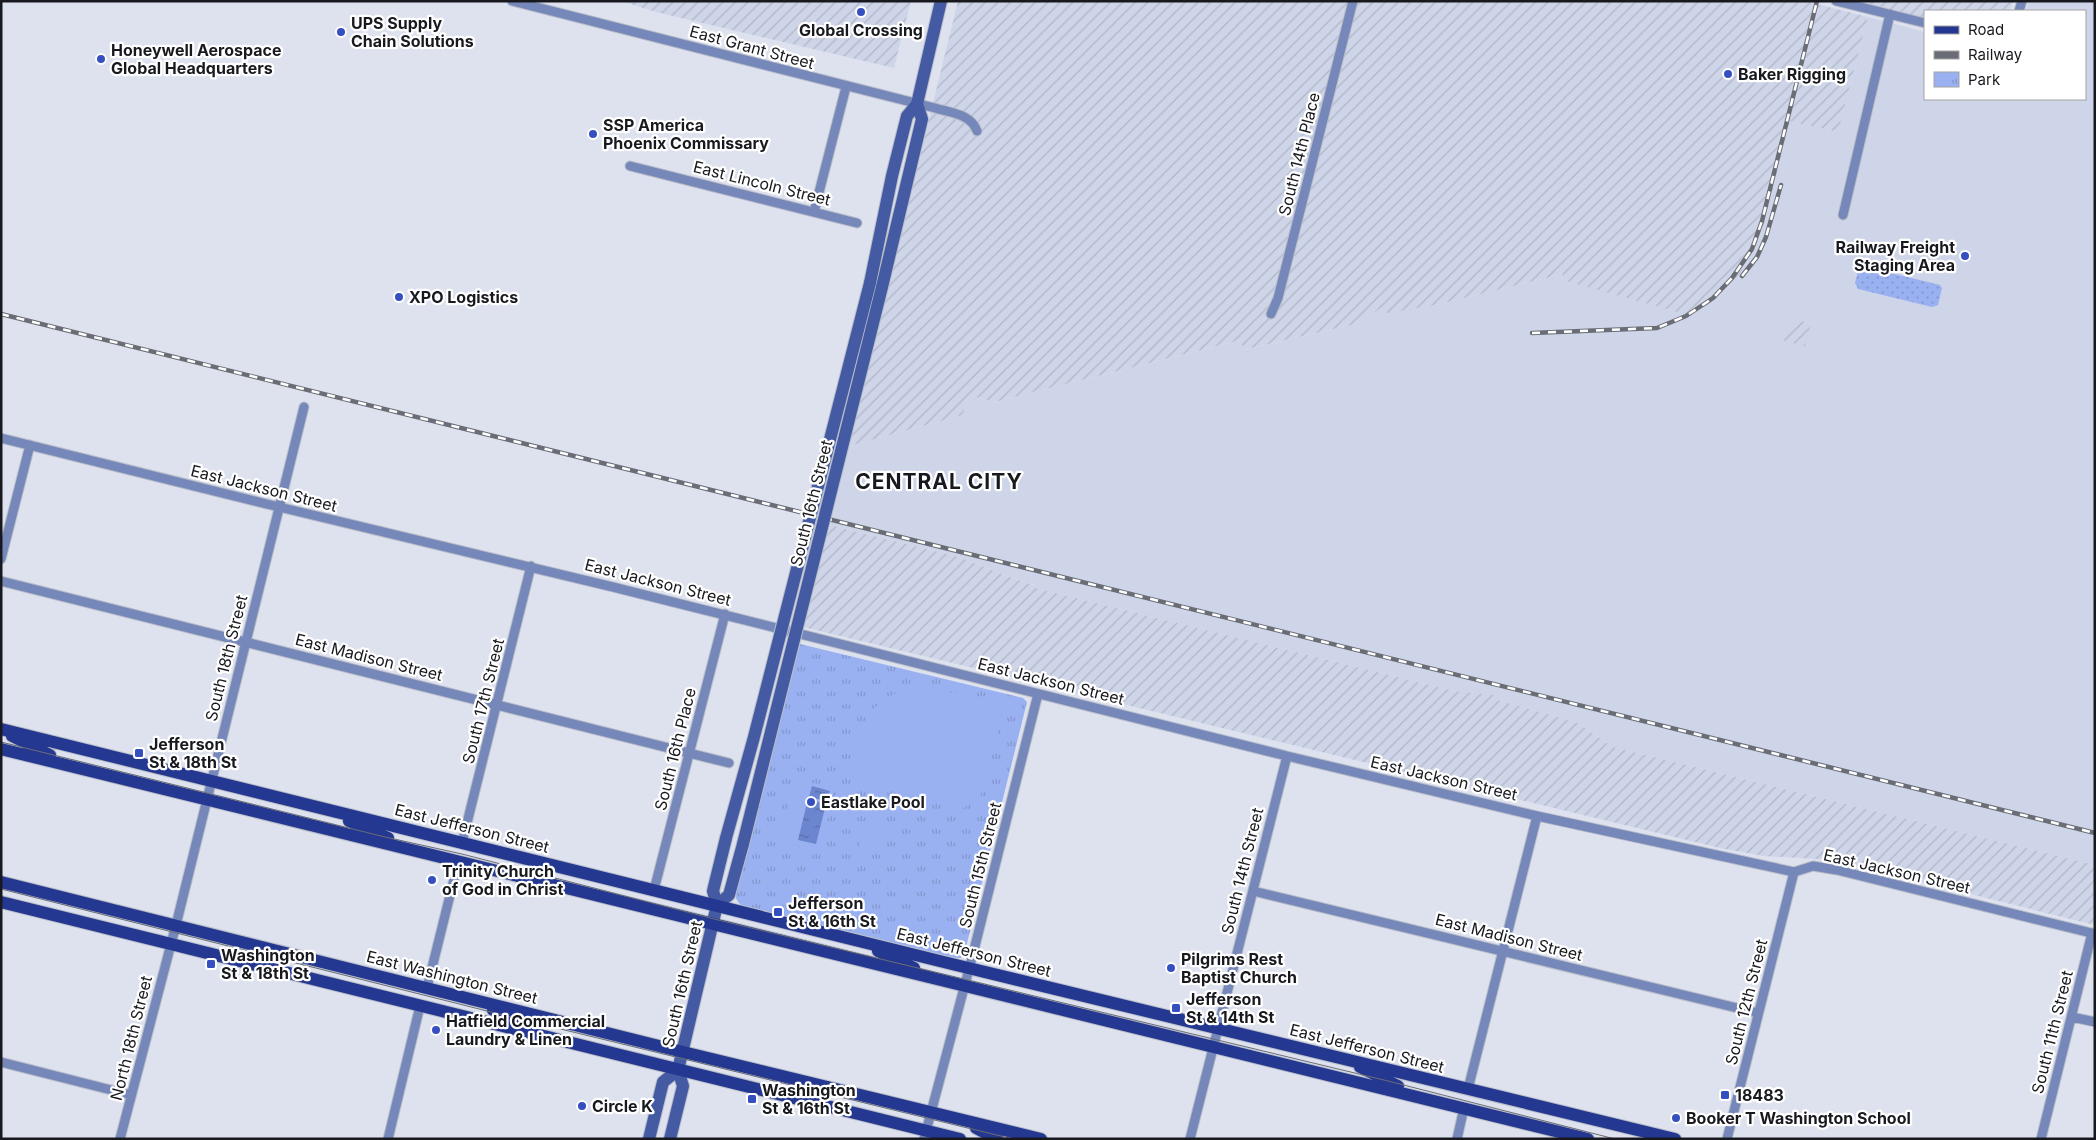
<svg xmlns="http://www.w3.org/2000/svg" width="2096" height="1140" font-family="Inter,sans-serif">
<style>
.built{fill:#ced5e8}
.industrial{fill:url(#industrial-furrows)}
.grass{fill:url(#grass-dots)}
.park{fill:url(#park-tufts)}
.pitch{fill:#99b0f1}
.water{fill:url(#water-ripples)}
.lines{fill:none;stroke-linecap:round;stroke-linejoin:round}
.street-casing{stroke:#babec9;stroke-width:11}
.secondary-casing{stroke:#babec9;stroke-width:14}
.primary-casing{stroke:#babec9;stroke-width:14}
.street{stroke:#7688ba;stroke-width:9}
.secondary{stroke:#445ba3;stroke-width:12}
.primary{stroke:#243891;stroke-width:12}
.tram{stroke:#6a6d75;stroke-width:1}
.rail-casing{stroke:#6a6d75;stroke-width:4.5}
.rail{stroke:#fff;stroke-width:2.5;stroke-dasharray:8;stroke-linecap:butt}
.secondary-bridge-casing{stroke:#babec9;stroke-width:14;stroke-linecap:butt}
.secondary-bridge{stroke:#445ba3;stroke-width:12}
.poi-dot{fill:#354fc0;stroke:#fff;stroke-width:2}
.labels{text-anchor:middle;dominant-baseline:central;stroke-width:4.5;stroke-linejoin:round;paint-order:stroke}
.poi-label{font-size:16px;font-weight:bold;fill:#18191e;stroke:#fff;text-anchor:start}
.street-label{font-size:16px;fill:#18191e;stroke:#fff}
.district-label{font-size:21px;font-weight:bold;letter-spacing:1px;fill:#18191e;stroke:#fff}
</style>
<defs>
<pattern id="industrial-furrows" width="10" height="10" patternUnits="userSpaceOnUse" patternTransform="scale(1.25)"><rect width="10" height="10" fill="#ced5e8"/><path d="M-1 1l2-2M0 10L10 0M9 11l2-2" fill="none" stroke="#b0b6c7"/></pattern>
<pattern id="grass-dots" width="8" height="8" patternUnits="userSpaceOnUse" patternTransform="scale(1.25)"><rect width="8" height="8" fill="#99b0f1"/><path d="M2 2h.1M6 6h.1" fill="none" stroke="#8397ce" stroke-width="1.8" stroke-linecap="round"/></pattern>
<pattern id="park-tufts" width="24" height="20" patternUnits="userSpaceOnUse" patternTransform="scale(1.25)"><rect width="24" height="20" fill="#99b0f1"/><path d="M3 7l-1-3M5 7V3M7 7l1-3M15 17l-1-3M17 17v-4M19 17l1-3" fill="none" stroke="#8397ce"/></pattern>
<pattern id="water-ripples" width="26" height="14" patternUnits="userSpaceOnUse" patternTransform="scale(1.25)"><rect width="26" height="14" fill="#6c85cf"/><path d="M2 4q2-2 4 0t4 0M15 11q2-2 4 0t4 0" fill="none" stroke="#586ca7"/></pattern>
</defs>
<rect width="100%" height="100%" fill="#dde2ee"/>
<path class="built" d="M2028,1H2095V865L1613,747L1576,722L1497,700V695L1454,691L1035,588V585L996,572L959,557L829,525L849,446L963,415L968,395L994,402L1242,340L1244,350L1355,324L1381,307L1435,305L1563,274L1562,280L1719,297L1735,281L1755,249L1763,229L1790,120L1838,132L1868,17L1925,32V99H2085V11H2026Z"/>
<path class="industrial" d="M621,1H911L894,68L656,12Z
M958,1H1805L1868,17L1838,132L1790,121L1763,229L1755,249L1735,281L1719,297L1692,316L1562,280L1563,274L1435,305L1386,313L1381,308L1355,324L1243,350L1241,340L994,402L968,395L963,415L849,446Z
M1859,1H2013L2010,11H1925V18Z
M1801,321L1811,323L1805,346L1780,340Z
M829,525L959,557L996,572L1036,586L1035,588L1454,691L1497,695V700L1576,722L1613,747L2095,865V925L1845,863L1816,859L1764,856L1720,848L803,627Z"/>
<path class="grass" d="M1862,266L1940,285L1942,288L1938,305L1932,307L1858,289L1855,283L1859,268Z"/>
<path class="park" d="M800,644L1023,698L1027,702L965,951L961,958H955L746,907C739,905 737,902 735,894Z"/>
<path class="pitch" d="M925,686L1004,705L980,798L963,808L845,778C859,729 866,693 925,686Z
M796,779L835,788L819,852L794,845L796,831H792L791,836L787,835L786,840L780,839Z
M867,815L885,820L878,851L859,847Z"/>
<path class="water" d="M812,786L830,791L827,801L809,797Z
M808,799L826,804L816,844L798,840Z"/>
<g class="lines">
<g class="street-casing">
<path id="street" d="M512,1L935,108C951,113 971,114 977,131
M1836,1L1925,23
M2019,11L2022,1
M630,166L857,223
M814,212L846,87
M1843,215L1890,14
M1271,314L1278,298L1353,1
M1,438L279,507L613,587L1287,756L1537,816L1794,872L1813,866L1837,870L2095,934
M1,559L30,445
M1,581L729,763
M462,843L531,566
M654,890L725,614
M1253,891L1758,1013
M427,988L458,863
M2072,1017L2095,1022
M1,1062L131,1095
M1468,1089L1537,816
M120,1139L176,925L304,407
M388,1139L420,1006
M924,1139L973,954L1038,694
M1190,1139L1287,756
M1457,1139L1464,1108
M1727,1139L1794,872
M2041,1139L2092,933"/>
</g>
<g class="secondary-casing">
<path id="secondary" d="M870,283L892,176L907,116L917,104L941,1
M882,287L922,119L917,104
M717,905L729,895L743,844
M678,1070L717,905L713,891L726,838
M649,1139L663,1082L678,1070
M670,1139L683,1086L678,1070"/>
</g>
<g class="primary-casing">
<path id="primary" d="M1,729L956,965L1675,1139
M12,736L50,755
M1,749L1588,1139
M349,821L388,838
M1,882L683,1052L1041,1139
M1,902L960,1139
M878,951L914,968
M493,1010L529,1028
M1360,1067L1398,1086
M976,1128L997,1139"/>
</g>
<use href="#street" class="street"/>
<use href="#secondary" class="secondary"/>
<use href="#primary" class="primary"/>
<path class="tram" d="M1,742L385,837L462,854L714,919L1388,1081L1615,1139
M1,889L503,1015L1013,1139"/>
<g class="rail-casing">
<path id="rail" d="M1742,276L1757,257L1766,237L1781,185
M1,314L2095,833
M1532,333L1657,328L1686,316L1713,298L1732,278L1752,249L1762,221L1817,1"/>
</g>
<use href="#rail" class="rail"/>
<g class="secondary-bridge-casing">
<path id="secondary-bridge" d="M726,838L754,737L870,283
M743,844L882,287"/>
</g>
<use href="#secondary-bridge" class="secondary-bridge"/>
</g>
<g class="poi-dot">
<circle cx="861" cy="12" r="5"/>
<circle cx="341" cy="32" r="5"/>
<circle cx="101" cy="59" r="5"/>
<circle cx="1728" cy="74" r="5"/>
<circle cx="593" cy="134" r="5"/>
<circle cx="1965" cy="256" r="5"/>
<circle cx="399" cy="297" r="5"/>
<rect x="134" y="748" width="10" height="10" rx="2.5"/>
<circle cx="811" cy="802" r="5"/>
<circle cx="432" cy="880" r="5"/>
<rect x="773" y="907" width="10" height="10" rx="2.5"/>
<rect x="206" y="959" width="10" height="10" rx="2.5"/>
<circle cx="1171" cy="968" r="5"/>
<rect x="1171" y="1003" width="10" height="10" rx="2.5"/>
<circle cx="436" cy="1030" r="5"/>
<rect x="1720" y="1090" width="10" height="10" rx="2.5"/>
<rect x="747" y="1094" width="10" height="10" rx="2.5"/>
<circle cx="582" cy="1106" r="5"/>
<circle cx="1676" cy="1118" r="5"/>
</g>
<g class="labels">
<g class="poi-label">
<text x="351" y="23">UPS Supply<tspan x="351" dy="18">Chain Solutions</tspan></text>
<text x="861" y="30" text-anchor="middle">Global Crossing</text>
<text x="111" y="50">Honeywell Aerospace<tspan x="111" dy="18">Global Headquarters</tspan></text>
<text x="1738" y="74">Baker Rigging</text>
<text x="603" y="125">SSP America<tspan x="603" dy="18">Phoenix Commissary</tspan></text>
<text x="1955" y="247" text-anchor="end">Railway Freight<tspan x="1955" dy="18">Staging Area</tspan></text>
<text x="409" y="297">XPO Logistics</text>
<text x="149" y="744">Jefferson<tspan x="149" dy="18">St &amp; 18th St</tspan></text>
<text x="821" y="802">Eastlake Pool</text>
<text x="442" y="871">Trinity Church<tspan x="442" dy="18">of God in Christ</tspan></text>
<text x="788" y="903">Jefferson<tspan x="788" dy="18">St &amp; 16th St</tspan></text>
<text x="221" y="955">Washington<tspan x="221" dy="18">St &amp; 18th St</tspan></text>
<text x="1181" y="959">Pilgrims Rest<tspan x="1181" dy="18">Baptist Church</tspan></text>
<text x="1186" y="999">Jefferson<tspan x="1186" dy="18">St &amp; 14th St</tspan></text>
<text x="446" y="1021">Hatfield Commercial<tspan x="446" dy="18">Laundry &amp; Linen</tspan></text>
<text x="762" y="1090">Washington<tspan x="762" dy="18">St &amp; 16th St</tspan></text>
<text x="1735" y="1095">18483</text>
<text x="592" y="1106">Circle K</text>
<text x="1686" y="1118">Booker T Washington School</text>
</g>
<g class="street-label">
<text transform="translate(752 47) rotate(15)">East Grant Street</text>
<text transform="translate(1299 154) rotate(-76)">South 14th Place</text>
<text transform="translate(762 183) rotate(14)">East Lincoln Street</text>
<text transform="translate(264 488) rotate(14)">East Jackson Street</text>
<text transform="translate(811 503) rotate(-76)">South 16th Street</text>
<text transform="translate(658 582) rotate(14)">East Jackson Street</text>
<text transform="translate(369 657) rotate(14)">East Madison Street</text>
<text transform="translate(226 658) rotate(-76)">South 18th Street</text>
<text transform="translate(1051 681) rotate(14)">East Jackson Street</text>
<text transform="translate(483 701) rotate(-76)">South 17th Street</text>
<text transform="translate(675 749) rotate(-76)">South 16th Place</text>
<text transform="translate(1444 778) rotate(13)">East Jackson Street</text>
<text transform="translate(472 828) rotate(14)">East Jefferson Street</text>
<text transform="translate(980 865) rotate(-76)">South 15th Street</text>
<text transform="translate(1242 871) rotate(-76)">South 14th Street</text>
<text transform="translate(1897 871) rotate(13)">East Jackson Street</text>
<text transform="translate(1509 937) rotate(14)">East Madison Street</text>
<text transform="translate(974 952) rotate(14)">East Jefferson Street</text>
<text transform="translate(452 977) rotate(14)">East Washington Street</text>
<text transform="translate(682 984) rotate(-77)">South 16th Street</text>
<text transform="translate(1746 1002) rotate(-76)">South 12th Street</text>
<text transform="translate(2052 1032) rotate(-76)">South 11th Street</text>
<text transform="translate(131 1038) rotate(-76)">North 18th Street</text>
<text transform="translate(1367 1048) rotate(14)">East Jefferson Street</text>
</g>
<g class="district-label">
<text x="939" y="481">CENTRAL CITY</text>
</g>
</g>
<rect width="2096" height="1140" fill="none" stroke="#18191e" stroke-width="5"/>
<rect x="1924" y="10" width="162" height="90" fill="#ffffff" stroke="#a3a3a5"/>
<rect x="1934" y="26" width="25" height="8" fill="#243891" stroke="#a3a3a5"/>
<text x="1968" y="35" font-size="15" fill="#18191e">Road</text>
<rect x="1934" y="51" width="25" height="8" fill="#6a6d75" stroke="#a3a3a5"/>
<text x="1968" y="60" font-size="15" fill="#18191e">Railway</text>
<rect x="1934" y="72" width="25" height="15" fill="url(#park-tufts)" stroke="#a3a3a5"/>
<text x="1968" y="85" font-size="15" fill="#18191e">Park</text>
</svg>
